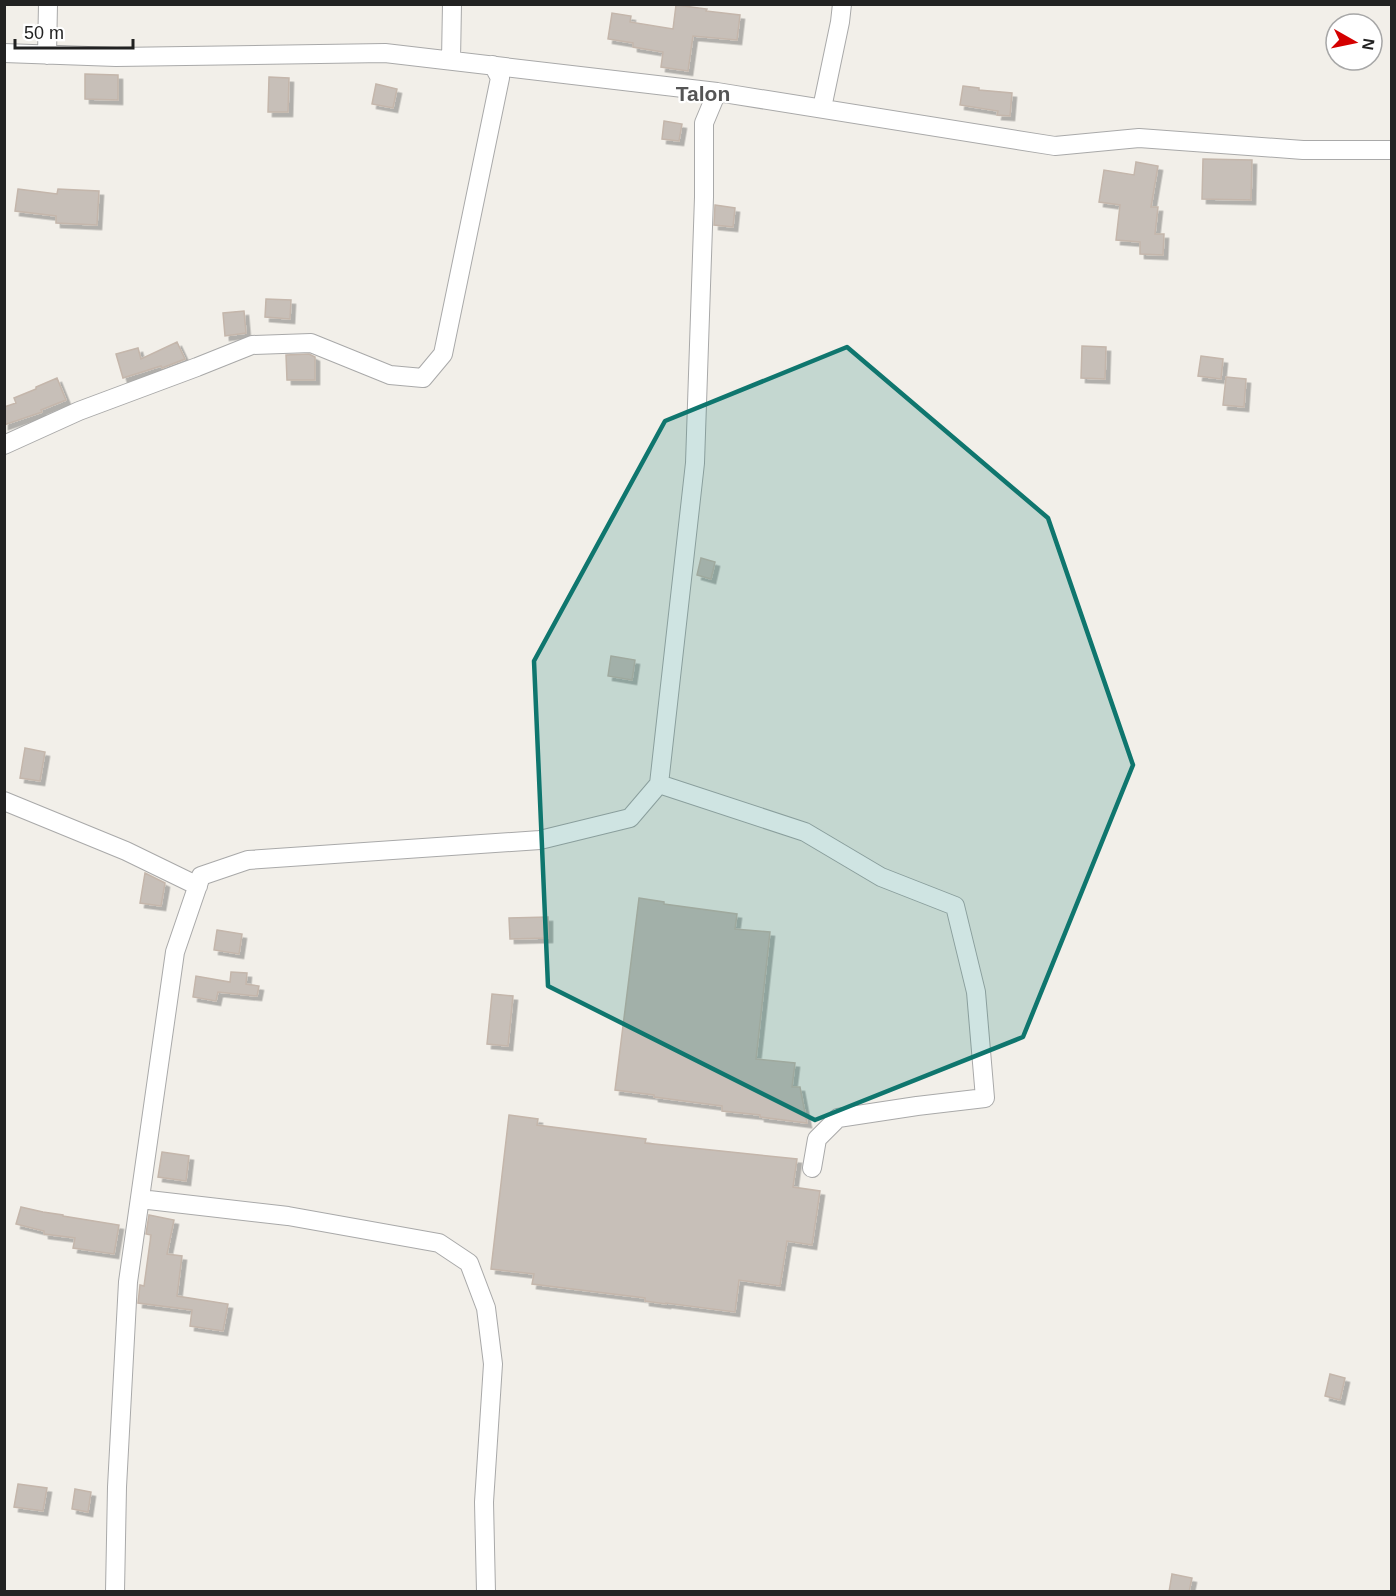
<svg xmlns="http://www.w3.org/2000/svg" width="1396" height="1596" font-family="Helvetica,sans-serif">
<style>
.building{fill:#c7bfb8;stroke:#c4b6ab;stroke-width:1.5;filter:url(#shadow)}
.lines{fill:none;stroke-linecap:round;stroke-linejoin:round}
.minor-casing{stroke:#a9a9a9;stroke-width:20}
.minor{stroke:#fff;stroke-width:18}
.marked{fill:#0f766e;fill-opacity:0.2;stroke:#0f766e;stroke-width:4.5;stroke-linejoin:round}
.labels{text-anchor:middle;dominant-baseline:central;stroke-width:4.5;stroke-linejoin:round;paint-order:stroke}
.quarter-label{font-size:21px;font-weight:bold;fill:#555;stroke:#fff}
</style>
<defs>
<filter id="shadow"><feDropShadow dx="4.5" dy="4.5" stdDeviation="0" flood-color="#0004"/></filter>
</defs>
<rect width="100%" height="100%" fill="#f2efe9"/>
<path class="building" d="M676,5L707,9L706,11L740,15L737,40L693,36L688,71L661,67L663,52L633,47V43L608,39L612,13L631,16L630,22L673,29Z
M85,74L118,75V100L85,99Z
M269,77L289,78L288,112H268Z
M376,84L397,89L393,108L372,104Z
M963,86L979,88V90L1012,93L1010,116L997,115L998,111L960,105Z
M664,121L682,124L679,141L662,139Z
M1203,159L1252,160L1251,200L1202,199Z
M1136,162L1158,166L1151,207H1158L1155,234H1164L1163,255L1140,254V242L1116,240L1120,205L1099,202L1104,170L1134,175Z
M18,189L57,194L58,189L99,191L97,225L56,223V216L15,211Z
M715,205L735,208L733,227L714,225Z
M266,299L291,300L290,319L265,317Z
M244,311L246,333L225,336L223,313Z
M177,342L185,359L162,368L161,366L123,378L116,354L138,348L141,359Z
M1082,346L1106,347L1105,379L1081,378Z
M309,354L315,357V380H287L286,355Z
M1201,356L1223,359L1221,379L1198,376Z
M1226,377L1246,379L1244,407L1223,405Z
M57,378L66,400L41,410L42,412L4,425V407L16,403L14,398L36,389V387Z
M701,558L715,562L711,579L697,575Z
M611,656L635,660L632,680L608,676Z
M25,748L45,752L40,781L20,778Z
M145,873L165,883L161,906L140,903Z
M639,898L664,902V904L737,914L735,929L770,932L756,1059L795,1063L792,1087H800L807,1123L760,1117V1115L722,1111V1106L654,1097V1095L615,1090Z
M548,917V938L510,939L509,918Z
M217,930L242,934L239,954L214,950Z
M231,972L247,973L246,984L259,986L257,996L218,992L216,1001L193,997L196,976L230,982Z
M492,994L513,996L508,1046L487,1044Z
M509,1115L538,1119L537,1125L646,1139L645,1143L797,1159L793,1187L820,1191L812,1245L787,1241L780,1286L739,1280L735,1312L666,1303V1304L645,1301V1298L532,1284L534,1274L491,1269Z
M162,1152L189,1156L186,1181L158,1177Z
M21,1207L43,1212L63,1215V1216L119,1225L114,1254L73,1248L75,1238L44,1234V1231L16,1224Z
M149,1215L174,1220L167,1254L182,1256L177,1296L228,1304L223,1331L190,1326L192,1310L138,1303L140,1285L144,1286L151,1235L146,1234Z
M1330,1374L1345,1378L1340,1400L1325,1396Z
M18,1484L47,1488L43,1511L14,1507Z
M75,1489L91,1492L88,1512L72,1509Z
M1172,1574L1192,1578L1189,1592H1169Z"/>
<g class="lines">
<g class="minor-casing">
<path id="minor" d="M4,53L116,57L385,53L717,92L1055,146L1139,138L1303,150H1392
M47,55L48,4
M451,60L452,4
M822,108L840,22L842,4
M4,445L79,411L197,367L252,345L311,343L390,375L423,378L443,354L500,78L493,65
M659,784L805,832L881,877L955,906L976,992L985,1098L917,1106L838,1118L817,1139L812,1168
M4,801L126,851L198,886
M140,1199L288,1216L439,1243L469,1263L486,1308L493,1364L484,1502L486,1592
M115,1592L117,1487L128,1282L175,952L201,876L248,860L540,840L630,818L659,784L695,463L704,197V123L717,92"/>
</g>
<use href="#minor" class="minor"/>
</g>
<path class="marked" d="M847,347L1048,518L1133,765L1023,1037L815,1120L548,986L534,661L665,421Z"/>
<g class="labels">
<g class="quarter-label">
<text x="703" y="93">Talon</text>
</g>
</g>
<rect width="1396" height="1596" fill="none" stroke="#222222" stroke-width="12"/>
<g transform="translate(1354 42) rotate(99)"><circle r="28" fill="#ffffff" stroke="#a7a7a7" stroke-width="1.5"/>
<path d="M0-4.5L10 22L0 15L-10 22Z" fill="#d40000"/>
<text y="-9" font-size="16" font-weight="bold" text-anchor="middle" fill="#222222">N</text>
</g>
<path d="M15 39v9h118v-9" fill="none" stroke="#222222" stroke-width="3"/>
<text x="24" y="39" font-size="18" fill="#222222" stroke="#ffffff" stroke-width="4.5" paint-order="stroke">50 m</text>
</svg>
